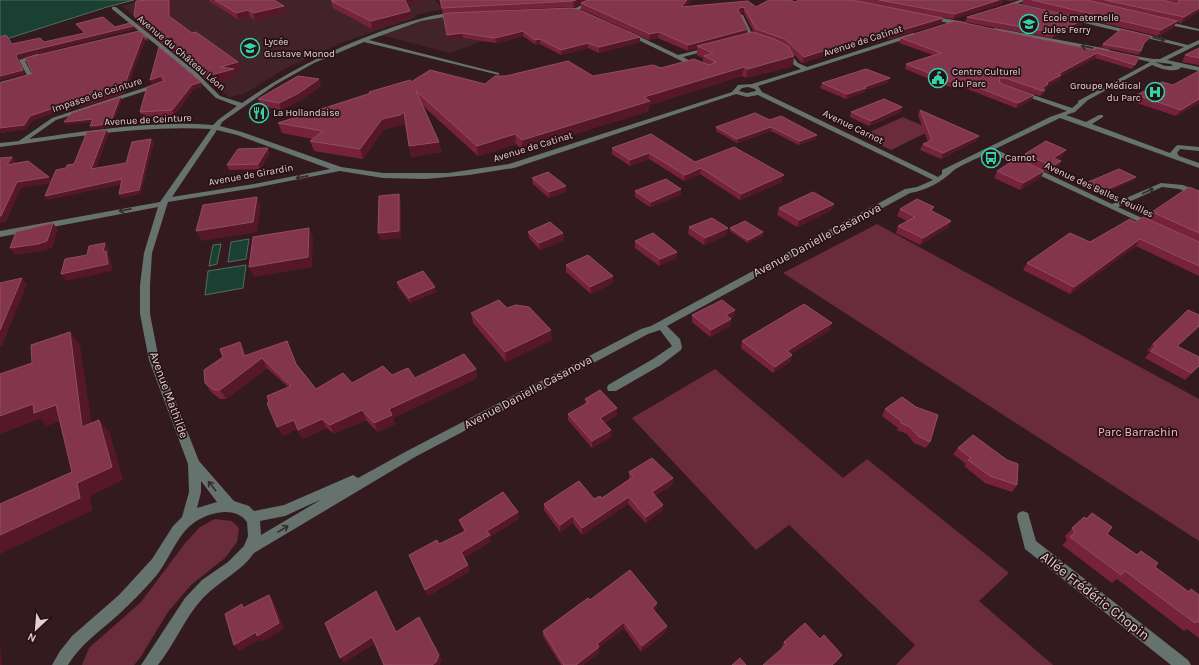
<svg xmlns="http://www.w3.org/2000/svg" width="1199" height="665" font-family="Karla,sans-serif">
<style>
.built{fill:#43232a}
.green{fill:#6a2b3b}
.water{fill:#194033;stroke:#556b63}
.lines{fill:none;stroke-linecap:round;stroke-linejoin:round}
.minor{fill:#65726d;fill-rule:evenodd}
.wall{fill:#77223d;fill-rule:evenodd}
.shaded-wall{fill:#57172a}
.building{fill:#82354d;stroke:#914d62}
.oneway{stroke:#37292c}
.labels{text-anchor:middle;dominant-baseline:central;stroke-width:3.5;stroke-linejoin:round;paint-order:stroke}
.far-poi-label{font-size:10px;fill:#e1cfd2;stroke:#281116;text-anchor:start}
.far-street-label{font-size:10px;fill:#e1cfd2;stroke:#281116}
.street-label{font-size:12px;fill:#e1cfd2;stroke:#281116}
.park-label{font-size:12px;fill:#f2bdc6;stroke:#281116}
.near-street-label{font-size:14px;fill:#e1cfd2;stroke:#281116}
</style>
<rect width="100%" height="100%" fill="#331a1f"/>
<path class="built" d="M144,0H435L443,9L416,15L414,18L343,42L286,68L244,94L229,97L122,6Z
M461,17L502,30L509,41H483L450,53L381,35L431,18Z"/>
<path class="green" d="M903,117L932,130L891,150L861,136Z
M877,224L1199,399V541L783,273Z
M715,369L843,478L867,459L1009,573L979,601L1053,665H896L915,645L789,525L756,550L632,418Z
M215,519L232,521L239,528L237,542L225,558L191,585L168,612L140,658L134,665H82L89,648L141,602L186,542L200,527Z"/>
<path class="water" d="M0,0H134L107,7L0,41Z
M249,239L246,259L228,262L231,242Z
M221,244L217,264L209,266L213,245Z
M246,265L243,288L205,295L208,271Z"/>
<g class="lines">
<path class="minor" d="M590,0H596C587,7 572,15 561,9L576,8Z
M1020,0H1027L1004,8L1000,7Z
M112,7H116L196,72L220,96L242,103C290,69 343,44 399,25C415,20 440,12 458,13L456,15L421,21L369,40L499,73V75L364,42L314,63L275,85L222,122L220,126L242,132L341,167L383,173H448L509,164L732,92L738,85L752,84L801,69L794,65L783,52V50H787L798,63L807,67L913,33L915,34V36L758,86L762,92L938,177L942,174V170L1050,117L1067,111L1020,94V92H1024L1072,108L1078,103V101L1150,62L1124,56V54L1153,59H1160L1184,47L1068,19L1070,16L1188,45L1199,40V44L1167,60L1199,67V71L1180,67L1181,68C1173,73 1161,69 1152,65L1088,100L1075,112L1066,115L1086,122L1099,115H1103V117L1092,124L1170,153L1176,146L1178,145L1199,147V151L1180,149L1177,153L1179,156L1199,163V168L1060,118L995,149L1112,204L1161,183L1183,185L1199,192V197L1179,189L1162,187L1118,207L1153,223L1154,225L1150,227L990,152C981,157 960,165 953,171C941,182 928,190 910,193L667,326L680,339L682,347L681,350L661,365L616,391H608L607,388L608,385L653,359L672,346L660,330L648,334L415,457L254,553C241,572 219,581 203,598C185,617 175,644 158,665H141L185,598L202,580L228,562L244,546L248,536L247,522C235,506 211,512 195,522C177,534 170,559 156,576C144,590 131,603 118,615C100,631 80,645 68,665H52L60,651L72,636L119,595L152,559L173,526L182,517L189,492L188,464L149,360L140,314V285L144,253L158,207L0,237V231L160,202L211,129C140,125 69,138 0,147V143L19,141L52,118L159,83L162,85L161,86L56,120L29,139C89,131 153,120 213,125L218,120L237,106L216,98L192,74L112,9ZM1155,62L1171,64L1173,66H1165ZM748,87L755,89L756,91L747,93L739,91L742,88ZM736,94L747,97L758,95L933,180L917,187L905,189L651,326L641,329L407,451L358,478L353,475L284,505L254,511L249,506L234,501L199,461L159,360L150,314V285L152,253L168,202L254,188L340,171L383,178L426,179L469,175L514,168ZM217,130L237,135L330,169L254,184L172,197ZM201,481L217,502L197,508L201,492ZM322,499L261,535L260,521L285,516Z
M739,14L743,15L754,38L749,37Z
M930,16L965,22L968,24L965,26L928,19Z
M1161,20L1199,29V31L1159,23Z
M995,28L1108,49L1111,51L1108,53L993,31V29Z
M628,31L678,55L710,47L713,49L683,57L700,66V68L698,69L626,34V32Z
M37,54L40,56L39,57L25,61L33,76L32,77L0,86V82L27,75L19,60Z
M1023,511L1028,513L1036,541L1188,660L1191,665H1171L1025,549L1017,517L1018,513Z"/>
</g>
<path class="wall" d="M209,0H274L284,6L287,13L255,20L250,17L239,20L209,1Z
M440,0H587L574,7L504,10L640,37V42L599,53L588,48L561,55L540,44L536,45L523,36L496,43L463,38L448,41Z
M588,0H692L686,6L756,7L796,2L798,0H1019L1012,1L1003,0L1002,4L953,19L940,17L941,23L890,39L884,37L802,63L792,52L793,66L746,78L742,76L649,105V111L522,150L516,144L478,156L422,105L439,142L441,152L411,157L405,122L402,125L384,129L363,159L314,151L310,141L313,139L282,133L278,123L370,94L369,92L411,82L485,84L506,76H593L703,62V58L697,55V48L688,51L658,38L649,40L581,9V3ZM740,13H744L754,32L747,33Z
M1023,0H1199L1181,23L1176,22L1174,27L1158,36L1022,4Z
M331,1L407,5L410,11L411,18L372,29L333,8Z
M172,4V18L192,33L238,62L241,70L235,72L237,77L210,84L197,71L138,24L134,16Z
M967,17L1082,24L1052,38L965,22Z
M76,24L115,27L133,26L135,29L20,58L19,60L25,74L0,80L12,44L44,42L84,33L78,27Z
M139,31L147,38L149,41L145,40L125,93L81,107L79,104L33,120L26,129L0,133V83L31,74Z
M1151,36L1149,40L1143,45L1139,55L1101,47L1103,44Z
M901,38L1094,50L1139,57L1132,69L1095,58L1061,76L1059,80L1048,86L1046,89L1045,90L1042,95L1040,96L1002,83H1000L1032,100L1016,108L957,85L955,89L905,69L906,64L933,55L899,43Z
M159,47L201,82L202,87L194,89L174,115L143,117L140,112L163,81L152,84L150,80Z
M1199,48V65L1182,62L1185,55Z
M319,79L321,86L301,100L281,110L261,106L258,99Z
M822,83H888L865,90V92L846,99L820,88Z
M1173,85L1199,103L1176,116L1134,102L1137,95Z
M920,110L976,141L941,159L920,150L923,144L928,142L918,115Z
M851,112H901L869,126L850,117Z
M770,120L816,139L799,145L771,131L737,143L716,131V127Z
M651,134L695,162L782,182L740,200L700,174L684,181L649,159L630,166L612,154V148Z
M270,153L260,169L229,170L227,165Z
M1025,154L1063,156L1057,160L1058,168L1049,173L1022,160Z
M997,171H1044L1041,177L1020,190L994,178Z
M532,178L566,192L549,198L533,184Z
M1134,180L1101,195L1084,186L1086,183Z
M681,189V195L650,207L635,197V191Z
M1199,191V276L1136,246L1070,294L1023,270L1027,263L1090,242L1135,222L1147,218L1152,212Z
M834,204L832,210L797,227L777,215L779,208Z
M934,207L932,211L951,221L948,227L920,245L896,233L898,226L907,221L897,216L900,209Z
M689,227L727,235L704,245L688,234Z
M730,228L763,232V236L748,243L730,231Z
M528,232L563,233L564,240L540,250L529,238Z
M635,241L677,252L676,258L659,266L635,248Z
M566,265L613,276V283L591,294L566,272Z
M397,282L436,292L410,303L398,287Z
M507,308L552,340L506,362L473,323L471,313Z
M692,315L734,317L731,319L730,326L710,337L692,322Z
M1199,315V327L1195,331L1178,346L1199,366L1185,380L1145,358L1150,352L1147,351L1153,344Z
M830,330L791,354L792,355L790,362L773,373L741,348L742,341Z
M287,341L297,366L316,389L352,383L392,375L415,378L476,369L477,378L393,418L395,424L378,432L366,420L334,434L327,428L302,439L297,429L283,436L269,402L288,387L267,368L226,399H220L211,392L205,383L223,357L245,351L246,356Z
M585,399L617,415L604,423L611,437L592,448L568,420V414L585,404Z
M885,409L930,442L926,448L914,443L907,434L897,430L898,428L882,416Z
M958,448L1017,485L1012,492L985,483L964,466L966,464L953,454Z
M629,472L673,478L672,485L655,496L662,511L646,523L628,504L582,535L573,523L560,532L544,510V504L594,499L602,498L629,480Z
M1092,513L1107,534L1137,555L1141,551L1155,567L1188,591L1191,589L1199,595V638L1187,629L1184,631L1117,579L1112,583L1062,545L1067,540L1065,536L1084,517L1086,518Z
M519,518L490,537L491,541L464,558L470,571L428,596L412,561L439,544L464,531L461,526L459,520Z
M590,600L657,603L656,609L654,611L667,626L666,632L641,652L624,628L599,647V653L583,665H561L543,636V631Z
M784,642L839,661L782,649L781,648Z"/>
<path class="shaded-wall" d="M169,0H170L172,4L173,23L169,16Z
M404,0H427L405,6Z
M576,0H587L574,7L573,1Z
M687,0H692L681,12V7Z
M999,0H1003L1002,4L953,19L955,14Z
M1013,0H1019L1012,1Z
M284,6L287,13L255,20L253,13Z
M744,7V13L739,14L738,10L739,8Z
M1199,8V12L1181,23L1184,17Z
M248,10L250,17L239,20L236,13Z
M410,11L411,18L372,29L371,21Z
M943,18L941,23L890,39L892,33Z
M1085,19L1082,24L1052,38L1055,33Z
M1177,21L1174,27L1158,36L1161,30Z
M133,26L135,29L20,58L19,60L25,74L0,80V76L17,54Z
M748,29L747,35L697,46V48L688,51V45Z
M523,31V36L496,43L495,38Z
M886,31L884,37L802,63L804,57Z
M659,32L658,38L649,40L650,34Z
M462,33L463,38L448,41L447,35Z
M143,36L145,40L125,93L81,107L79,104L33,120L26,129L0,133V127L30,116Z
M1151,36L1149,40L1142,46L1144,43Z
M640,37V42L599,53V47Z
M540,39V44L536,45L535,40Z
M588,43V48L561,55V50Z
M1097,53L1095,58L1061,76L1059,80L1048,86L1046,89L1043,91L1042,88L1046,83L1058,74Z
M794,56L793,66L746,78L748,69Z
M238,62L241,70L235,72L237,77L210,84L207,76L220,67Z
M744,67L742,76L649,105V111L522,150V140L644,97Z
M161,76L163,81L152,84L150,80Z
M890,78L888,83L865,90V92L846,99L847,94L864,87Z
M319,79L321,86L301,100L281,110L279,103Z
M201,82L202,87L194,89L174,115L172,110L192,85Z
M1045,90L1042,95L1040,96L1043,91Z
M1034,95L1032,100L1016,108L1018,103Z
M120,97L122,100L112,127L92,129L90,126Z
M1199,99V103L1176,116L1181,110Z
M902,107L901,112L869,126L871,121Z
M404,112L406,121L402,125L384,129L363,159L360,149L382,119Z
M93,119L95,122L66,125L64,122Z
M771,127V131L737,143V139Z
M106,130L109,134L94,174L91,169Z
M515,134L516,144L478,156L477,146Z
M817,135L816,139L799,145L800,141Z
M979,136L976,141L941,159L943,153Z
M151,139L154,143L141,194L121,198L119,194Z
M439,142L441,152L411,157L409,146Z
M268,148L270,153L260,169L258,164Z
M1066,150L1063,156L1050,164L1053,158Z
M649,153V159L630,166V160Z
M12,157L16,162L11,170L7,165Z
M1061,161L1058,168L1049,173L1053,166Z
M701,168L700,174L684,181L685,175Z
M1044,171L1041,177L1020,190L1023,183Z
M784,175L782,182L740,200L741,194Z
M49,177L53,183L21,188L6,222L0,223V216L17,182Z
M1136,177L1134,180L1101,195L1103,191Z
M122,179L124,184L48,200L45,196Z
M566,186V192L549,198V192Z
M681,189V195L650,207L651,202Z
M399,194L401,201V238L380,240L378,233Z
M257,197L261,207L257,232L202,241L196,231Z
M834,204L832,210L797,227L799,220Z
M951,221L948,227L920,245L923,238Z
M53,223L58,230L52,248L43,251L15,255L10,248Z
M309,228L313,238L312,267L254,277L249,267Z
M728,228L727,235L704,245L705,238Z
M763,232V236L748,243V240Z
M563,233L564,240L540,250L539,243Z
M1140,239L1136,246L1070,294L1074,287Z
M105,243L109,250L108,255L110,258L113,271L66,281L61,274L103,252Z
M677,252L676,258L659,266L660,259Z
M613,276V283L591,294L590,287Z
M22,278L27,284L2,346H0V330Z
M435,287L436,292L410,303L409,298Z
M735,310L734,317L725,322L726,315Z
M731,319L730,326L710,337L711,330Z
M832,323L830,330L785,358L787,351Z
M1199,326L1195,331L1171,353L1177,346Z
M551,330L552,340L506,362L505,352Z
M70,332L80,345L94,440L82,427Z
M240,342L245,351L249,366L244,356Z
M792,355L790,362L773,373L775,367Z
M262,358L267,368L226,399L220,390Z
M476,369L477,378L393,418L395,424L378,432L374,423L389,409Z
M33,404L56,405L68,418L47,426L40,419L0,434V416Z
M617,408V415L600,425V418Z
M362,410L366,420L334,434L330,425Z
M322,419L327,428L302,439L298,430Z
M99,420L110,433L123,480L90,496L93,510L0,554V535L77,483Z
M294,420L298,429L283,436L277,427Z
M611,430V437L592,448V441Z
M673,478L672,485L651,499L652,492Z
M629,497L628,504L582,535V528Z
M663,505L662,511L646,523V517Z
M518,512L519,518L490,537L491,541L463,559L461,552L487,531Z
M573,516V523L560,532V525Z
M468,565L470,571L428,596L425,590Z
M269,595L274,601L284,629L262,642L260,639L239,651L234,645Z
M657,603L656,609L651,613L652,608Z
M624,622V628L597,649V644Z
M667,626L666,632L641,652L642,646Z
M372,637L376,643L344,663L340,658Z
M0,641L2,665H0Z
M599,647V653L583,665H576Z
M439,655L442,660L440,665H432Z
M842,655L839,661L834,665H832Z"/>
<path class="building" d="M146,0H169V16L192,33L196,32L238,62L220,67L234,69L207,76L193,63L134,16L136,1Z
M215,0H274L284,6L253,13L248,10L236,13Z
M336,0H405L410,11L371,21L331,1Z
M440,0H576L573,1L442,8Z
M588,0H687L681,7L748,1L756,7L769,0H789L796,2L798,0H852L943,18L892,33L886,31L804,57L785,39L756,29L744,7L739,8L738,10L748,29L688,45L659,32L650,34L581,3Z
M879,0H999L955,14Z
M1032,0H1087L1177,21L1161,30Z
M1105,0H1163L1176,4L1180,2L1178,0H1199V8L1184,17Z
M1014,3L1085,19L1055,33L967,17Z
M572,8L580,10L640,37L599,47L588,43L561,50L540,39L535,40L523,31L495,38L462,33L447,35L443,14L448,13Z
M103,17L115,27L130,23L133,26L17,54L16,56L23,70L0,76V37L6,35L12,44L40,38L44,42L85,33L76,24Z
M955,21L1094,50L1096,48L1139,57L1135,65L1097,53L1058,74L1061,75L1046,83L1048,84L1042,88L1045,90L1043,91L1005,78H999L1000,83L1034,95L1018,103L959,80L957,84L906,64L941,53L901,38Z
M1121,29L1151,36L1144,43L1141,51L1103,44Z
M139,31L147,38L143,36L123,89L79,103L83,98L30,116L24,125L0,128V83L31,74L32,72L25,58Z
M753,32L774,39L788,46L794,56L748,69L744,67L644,97L650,101L522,140L515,134L477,146L416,91L439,142L409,146L404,112L400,115L382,119L360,149L310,141L323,131L278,123L371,93L369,92L410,80L411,82L430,70L485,84L495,76H506L568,61L593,76L653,65L661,68L694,59L709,65L716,62L704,56L713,53L697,46Z
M159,47L201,82L192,85L172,110L140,112L147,87L164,81L161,76L150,80Z
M1199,48V58L1185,55Z
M866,69L890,78L864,87L866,88L847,94L822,83Z
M1199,71V99L1181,110L1137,95L1162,82L1173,85Z
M298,76L319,79L299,93L279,103L258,99Z
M120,97L110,124L90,126L93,119L64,122L72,113Z
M884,99L902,107L871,121L851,112Z
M920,110L979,136L943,153L923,144L932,140Z
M755,113L770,120L781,116L817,135L800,141L771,127L737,139L716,127Z
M106,130L91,169L126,163L132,142L151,139L139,190L119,194L122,179L45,196L56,170L66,168L67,165L74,164L87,132Z
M651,134L695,162L734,147L784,175L741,194L701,168L685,175L649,153L630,160L612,148Z
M1046,141L1066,150L1053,158L1061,161L1053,166L1025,154Z
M268,148L258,164L227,165L238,149Z
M12,157L7,165L28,161L49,177L17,182L1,216H0V158Z
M1017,158L1044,171L1023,183L997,171Z
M1119,169L1136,177L1103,191L1086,183Z
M548,172L566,186L549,192L532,178Z
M666,179L681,189L651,202L635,191Z
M1189,187L1199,191V233L1152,212Z
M813,192L834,204L799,220L779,208Z
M399,194V231L378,233L379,196Z
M257,197L253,222L196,231L203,205Z
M917,199L934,207L930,210L951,221L923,238L898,226L915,217L900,209Z
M1143,217L1199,242V266L1140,239L1074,287L1027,263L1070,233L1090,242L1130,219L1135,222Z
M712,218L728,228L705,238L689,227Z
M745,221L763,232L748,240L730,228Z
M550,222L563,233L539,243L528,232Z
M53,223L47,241L38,244L10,248L16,232Z
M309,228L308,257L249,267L253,237Z
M653,233L677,252L660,259L635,241Z
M105,243L103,252L106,251L108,264L61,274L65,259L87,255L89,246Z
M588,255L613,276L590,287L566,265Z
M423,271L435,287L409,298L397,282Z
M22,278L0,330V283Z
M499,300L507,308L516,305L529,307L551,330L505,352L471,313Z
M722,300L735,310L726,315L731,319L711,330L692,315Z
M804,304L832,323L787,351L792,355L775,367L742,341Z
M1188,310L1199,315V326L1177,346L1199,357V366L1191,373L1151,351L1156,346L1153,344Z
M70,332L82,427L99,420L112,467L77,483L80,498L0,535V504L72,472L56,405L34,413L33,404L0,416V374L32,363L31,345Z
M287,341L296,364L316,389L343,373L352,383L383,366L392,375L408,368L415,378L464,354L476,369L389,409L392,415L374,423L362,410L330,425L322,419L298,430L294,420L277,427L267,403L269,402L267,396L291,386L262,358L220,390H214L205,383L204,370L223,357L220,349L240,342L244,356Z
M600,390L617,408L600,418L611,430L592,441L568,414L589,402L585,399Z
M902,397L916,407L938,415L930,442L918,436L910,427L901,423V421L885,409Z
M973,435L1007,460L1018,464L1017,485L990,476L968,460L971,458L958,448Z
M652,458L673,478L652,492L663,505L646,517L629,497L582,528L573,516L560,525L544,504L579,481L594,499L600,496L602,498L633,477L629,472Z
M503,492L518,512L487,531L490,535L461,552L468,565L425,590L409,555L437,540L439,544L466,531L459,520Z
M1092,513L1112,527L1107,534L1137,555L1141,551L1158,563L1155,567L1189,592L1191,589L1199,595V623L1197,621L1195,623L1125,571L1121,575L1070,537L1075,532L1072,528L1084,517L1087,519Z
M630,570L657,603L652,608L667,626L642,646L624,622L597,644L599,647L576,665H564L543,631L588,598L590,600Z
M376,591L396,632L419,617L439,655L436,662L432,665H384L372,637L340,658L325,623Z
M269,595L279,623L257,636L256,632L234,645L225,614L242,604L243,608Z
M805,623L820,639L824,635L842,655L832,665H763L786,645L784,642Z
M740,658L746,665H732Z"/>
<defs><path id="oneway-shaft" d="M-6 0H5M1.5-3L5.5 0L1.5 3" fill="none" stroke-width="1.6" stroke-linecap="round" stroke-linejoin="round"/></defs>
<g class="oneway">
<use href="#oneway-shaft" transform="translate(1159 39) rotate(14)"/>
<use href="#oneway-shaft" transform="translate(1087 47) rotate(-169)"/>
<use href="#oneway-shaft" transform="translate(302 177) rotate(169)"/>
<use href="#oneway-shaft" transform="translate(1148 191) rotate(-25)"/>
<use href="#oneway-shaft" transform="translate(125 210) rotate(169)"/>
<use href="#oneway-shaft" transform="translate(212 486) rotate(-128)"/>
<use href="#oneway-shaft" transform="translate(283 529) rotate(-31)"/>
</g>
<defs>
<g id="school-ring" transform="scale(1)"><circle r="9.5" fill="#281116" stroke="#33d4a8" stroke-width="1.5"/><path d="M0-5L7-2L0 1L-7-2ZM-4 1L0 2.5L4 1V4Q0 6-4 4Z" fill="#33d4a8"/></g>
<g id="civic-ring" transform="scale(1)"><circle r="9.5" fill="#281116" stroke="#33d4a8" stroke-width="1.5"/><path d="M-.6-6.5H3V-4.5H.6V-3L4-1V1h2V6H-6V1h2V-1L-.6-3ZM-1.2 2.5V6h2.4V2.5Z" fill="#33d4a8"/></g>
<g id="hospital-ring" transform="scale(1)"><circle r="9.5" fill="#281116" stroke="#33d4a8" stroke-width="1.5"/><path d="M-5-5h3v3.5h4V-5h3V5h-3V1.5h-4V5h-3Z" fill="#33d4a8"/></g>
<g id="restaurant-ring" transform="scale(1)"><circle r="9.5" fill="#281116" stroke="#33d4a8" stroke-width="1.5"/><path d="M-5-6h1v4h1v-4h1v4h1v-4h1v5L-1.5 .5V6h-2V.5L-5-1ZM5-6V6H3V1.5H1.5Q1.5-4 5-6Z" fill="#33d4a8"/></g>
<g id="bus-ring" transform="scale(1)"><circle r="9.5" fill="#281116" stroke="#33d4a8" stroke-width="1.5"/><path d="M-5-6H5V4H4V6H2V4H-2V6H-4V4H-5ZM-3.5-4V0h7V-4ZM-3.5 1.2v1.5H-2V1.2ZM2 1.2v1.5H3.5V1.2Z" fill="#33d4a8"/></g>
</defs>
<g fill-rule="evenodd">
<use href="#school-ring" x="1029" y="24"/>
<use href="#school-ring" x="250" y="48"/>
<use href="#civic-ring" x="938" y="78"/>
<use href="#hospital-ring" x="1155" y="92"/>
<use href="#restaurant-ring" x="259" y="113"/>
<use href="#bus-ring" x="991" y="158"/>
</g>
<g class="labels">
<g class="far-poi-label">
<text x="1043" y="18">École maternelle<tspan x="1043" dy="12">Jules Ferry</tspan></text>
<text x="264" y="42">Lycée<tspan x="264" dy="12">Gustave Monod</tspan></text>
<text x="952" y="72">Centre Culturel<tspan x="952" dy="12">du Parc</tspan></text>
<text x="1141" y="86" text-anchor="end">Groupe Médical<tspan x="1141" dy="12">du Parc</tspan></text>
<text x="273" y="113">La Hollandaise</text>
<text x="1005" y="158">Carnot</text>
</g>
<g class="far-street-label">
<text transform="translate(863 41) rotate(-18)">Avenue de Catinat</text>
<text transform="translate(181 53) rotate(40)">Avenue du Château Léon</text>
<text transform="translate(97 95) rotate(-18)">Impasse de Ceinture</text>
<text transform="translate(148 120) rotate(-3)">Avenue de Ceinture</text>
<text transform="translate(853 127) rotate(26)">Avenue Carnot</text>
<text transform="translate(533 147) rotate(-17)">Avenue de Catinat</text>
<text transform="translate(251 175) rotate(-10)">Avenue de Girardin</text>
<text transform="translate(1099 190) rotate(25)">Avenue des Belles Feuilles</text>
</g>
<g class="street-label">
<text transform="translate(817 240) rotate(-28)">Avenue Danielle Casanova</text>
<text transform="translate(528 392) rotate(-28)">Avenue Danielle Casanova</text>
<text transform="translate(169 395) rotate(70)">Avenue Mathilde</text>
</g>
<g class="park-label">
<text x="1138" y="432">Parc Barrachin</text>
</g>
<g class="near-street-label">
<text transform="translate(1095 596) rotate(38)">Allée Frédéric Chopin</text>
</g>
</g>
<g transform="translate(36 629) rotate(206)" stroke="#281116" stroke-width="3" paint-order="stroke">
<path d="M0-3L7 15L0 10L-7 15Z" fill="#e1cfd2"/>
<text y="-6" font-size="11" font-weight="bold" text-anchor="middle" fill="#e1cfd2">N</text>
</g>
</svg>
